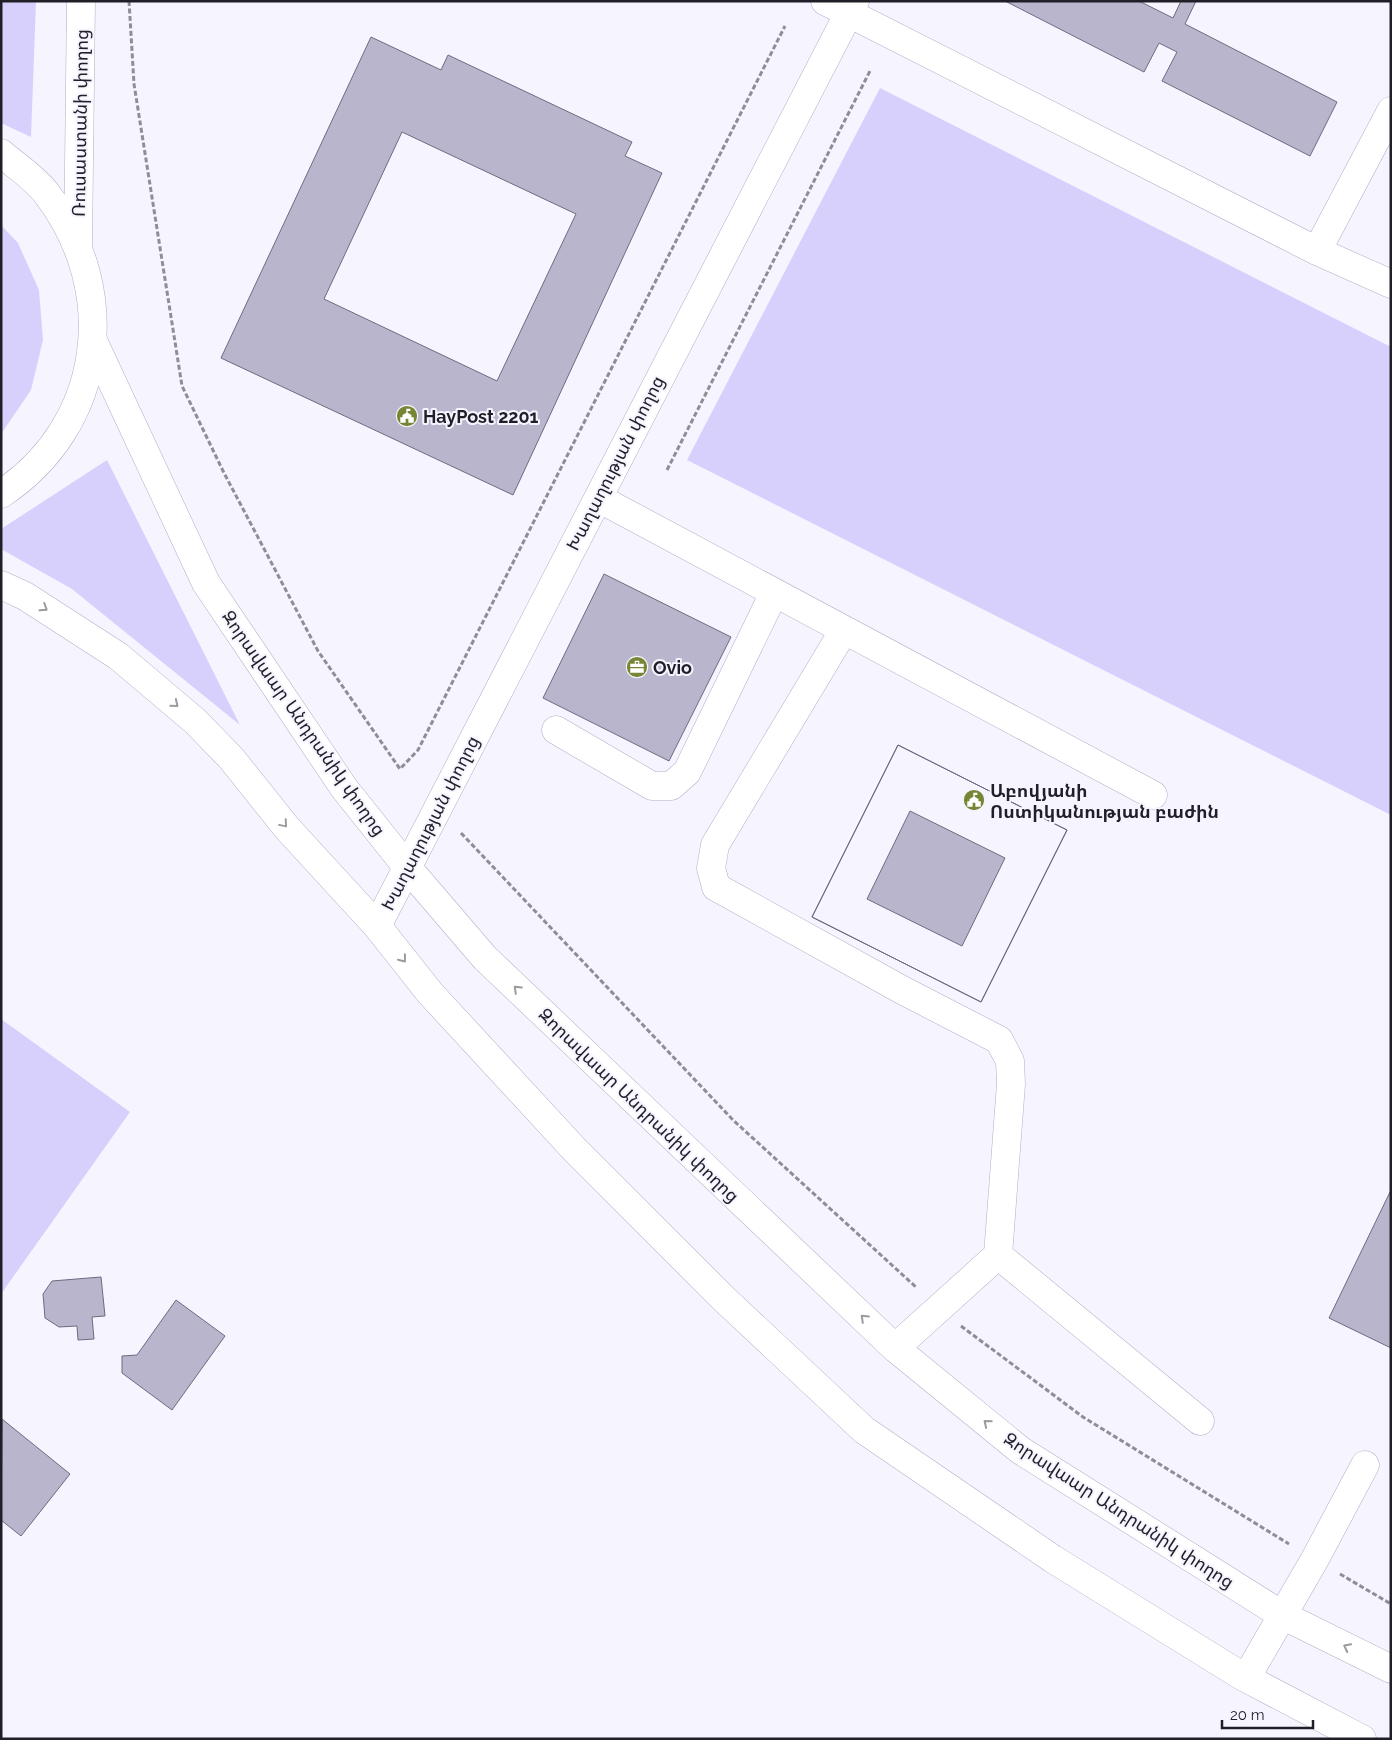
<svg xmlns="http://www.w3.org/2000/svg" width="1392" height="1740" font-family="Raleway,'Noto Sans Armenian',sans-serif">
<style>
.green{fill:#d7d0fd}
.building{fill:#b8b5cd;stroke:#6e6b80;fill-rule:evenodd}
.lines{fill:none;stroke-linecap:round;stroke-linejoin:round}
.minor-casing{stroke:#b2afc6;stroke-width:29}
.major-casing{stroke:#b2afc6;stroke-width:29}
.path{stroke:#8f8e97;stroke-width:3;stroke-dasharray:5 2.5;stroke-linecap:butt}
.minor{stroke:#fff;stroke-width:28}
.major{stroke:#fff;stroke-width:28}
.oneway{stroke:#9b9a9e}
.labels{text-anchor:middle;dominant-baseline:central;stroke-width:4;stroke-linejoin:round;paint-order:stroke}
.street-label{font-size:18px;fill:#201f28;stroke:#f6f4fe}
.poi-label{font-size:18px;font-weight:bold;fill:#201f28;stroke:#f6f4fe;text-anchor:start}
</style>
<rect width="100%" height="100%" fill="#f6f4fe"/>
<path class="green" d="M1,1H36L31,137L1,123Z
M880,88L1391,347V815L687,460Z
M1,225L18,243L39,290L43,340L31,390L1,434Z
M107,460L240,725L72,589L1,549V529Z
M1,1019L130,1112L1,1294Z"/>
<path class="building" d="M1005,1H1139L1173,18L1181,1H1196L1185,24L1337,102L1310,156L1162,81L1177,52L1159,43L1144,72Z
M371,37L441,70L448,55L632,142L625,156L662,173L513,495L221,358ZM402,132L576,214L497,381L324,299Z
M604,574L731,637L669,761L543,698Z
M898,745L1067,830L981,1002L812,917ZM910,811L1005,858L962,946L867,899Z
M898,745L1067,830L981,1002L812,917Z
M1391,1190V1348L1329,1318Z
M101,1277L105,1316L92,1317L94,1339L78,1340L77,1326L59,1327L45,1318L43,1294L52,1281Z
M176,1300L225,1336L172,1410L122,1373V1356L137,1355Z
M2,1419L70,1474L21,1536L1,1520Z"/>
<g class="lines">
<g class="minor-casing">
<path id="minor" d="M825,1L1317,251L1391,284
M1317,251L1391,111
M94,343L206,583L344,788L407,867L485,958L895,1348L1020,1450L1282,1615L1391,1669
M598,498L1153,795
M1,585L25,596L118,656L195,721L231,758L287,828L377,926L430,993L575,1150L723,1298L864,1430L1053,1559L1242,1676L1362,1739
M844,630L715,845L711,868L716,887L904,991L999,1040L1010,1061L1011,1084L998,1255
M556,730L652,786H671L687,772L774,593
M377,926L855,1
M895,1348L998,1255L1200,1421
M1246,1678L1315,1559L1365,1465"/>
</g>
<g class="major-casing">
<path id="major" d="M1,153C16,166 35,178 47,194C121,291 105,425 1,494
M78,245L81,1"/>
</g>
<path class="path" d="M129,1L134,84L182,386L224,473L318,651L400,769L418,750L785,26
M667,470L871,69
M461,833L733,1120L917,1288
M961,1326L1083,1417L1289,1544
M1340,1574L1391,1604"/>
<use href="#minor" class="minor"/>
<use href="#major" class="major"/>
</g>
<defs><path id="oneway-chevron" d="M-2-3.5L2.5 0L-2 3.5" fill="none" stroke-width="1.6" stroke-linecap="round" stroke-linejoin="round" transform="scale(1.25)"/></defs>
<g class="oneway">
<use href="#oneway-chevron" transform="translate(44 608) rotate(33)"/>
<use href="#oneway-chevron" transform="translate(175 704) rotate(40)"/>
<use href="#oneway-chevron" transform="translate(284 824) rotate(50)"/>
<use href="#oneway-chevron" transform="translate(403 959) rotate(52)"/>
<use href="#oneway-chevron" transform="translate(517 989) rotate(-136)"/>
<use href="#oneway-chevron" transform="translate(864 1318) rotate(-136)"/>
<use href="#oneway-chevron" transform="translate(987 1423) rotate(-140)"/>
<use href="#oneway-chevron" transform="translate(1347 1647) rotate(-153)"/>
</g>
<defs>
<g id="civic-disc" transform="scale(1.125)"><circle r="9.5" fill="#758635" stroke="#f6f4fe"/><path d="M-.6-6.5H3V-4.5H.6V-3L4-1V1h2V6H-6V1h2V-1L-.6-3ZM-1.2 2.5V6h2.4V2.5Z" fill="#fff"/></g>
<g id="office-disc" transform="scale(1.125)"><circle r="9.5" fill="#758635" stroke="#f6f4fe"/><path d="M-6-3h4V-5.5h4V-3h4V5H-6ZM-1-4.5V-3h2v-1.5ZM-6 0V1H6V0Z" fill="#fff"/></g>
</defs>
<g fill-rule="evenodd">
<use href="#civic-disc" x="407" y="416"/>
<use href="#office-disc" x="637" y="667"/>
<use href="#civic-disc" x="974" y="800"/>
</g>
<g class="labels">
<g class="street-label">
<text transform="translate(80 123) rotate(-89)">Ռուսաստանի փողոց</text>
<text transform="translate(615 463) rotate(-63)">Խաղաղության փողոց</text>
<text transform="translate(304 723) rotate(55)">Զորավաար Անդրանիկ փողոց</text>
<text transform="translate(430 823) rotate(-63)">Խաղաղության փողոց</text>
<text transform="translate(639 1105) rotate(44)">Զորավաար Անդրանիկ փողոց</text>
<text transform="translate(1119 1510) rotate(33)">Զորավաար Անդրանիկ փողոց</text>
</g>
<g class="poi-label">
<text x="423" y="416">HayPost 2201</text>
<text x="653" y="667">Ovio</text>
<text x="990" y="790">Աբովյանի<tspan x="990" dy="21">Ոստիկանության բաժին</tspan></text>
</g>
</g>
<rect width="1392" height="1740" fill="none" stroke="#201f28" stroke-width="5"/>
<path d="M1222 1720v8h91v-8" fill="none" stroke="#201f28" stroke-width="2.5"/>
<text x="1230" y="1720" font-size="15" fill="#201f28" stroke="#f6f4fe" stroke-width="4" paint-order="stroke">20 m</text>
</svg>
